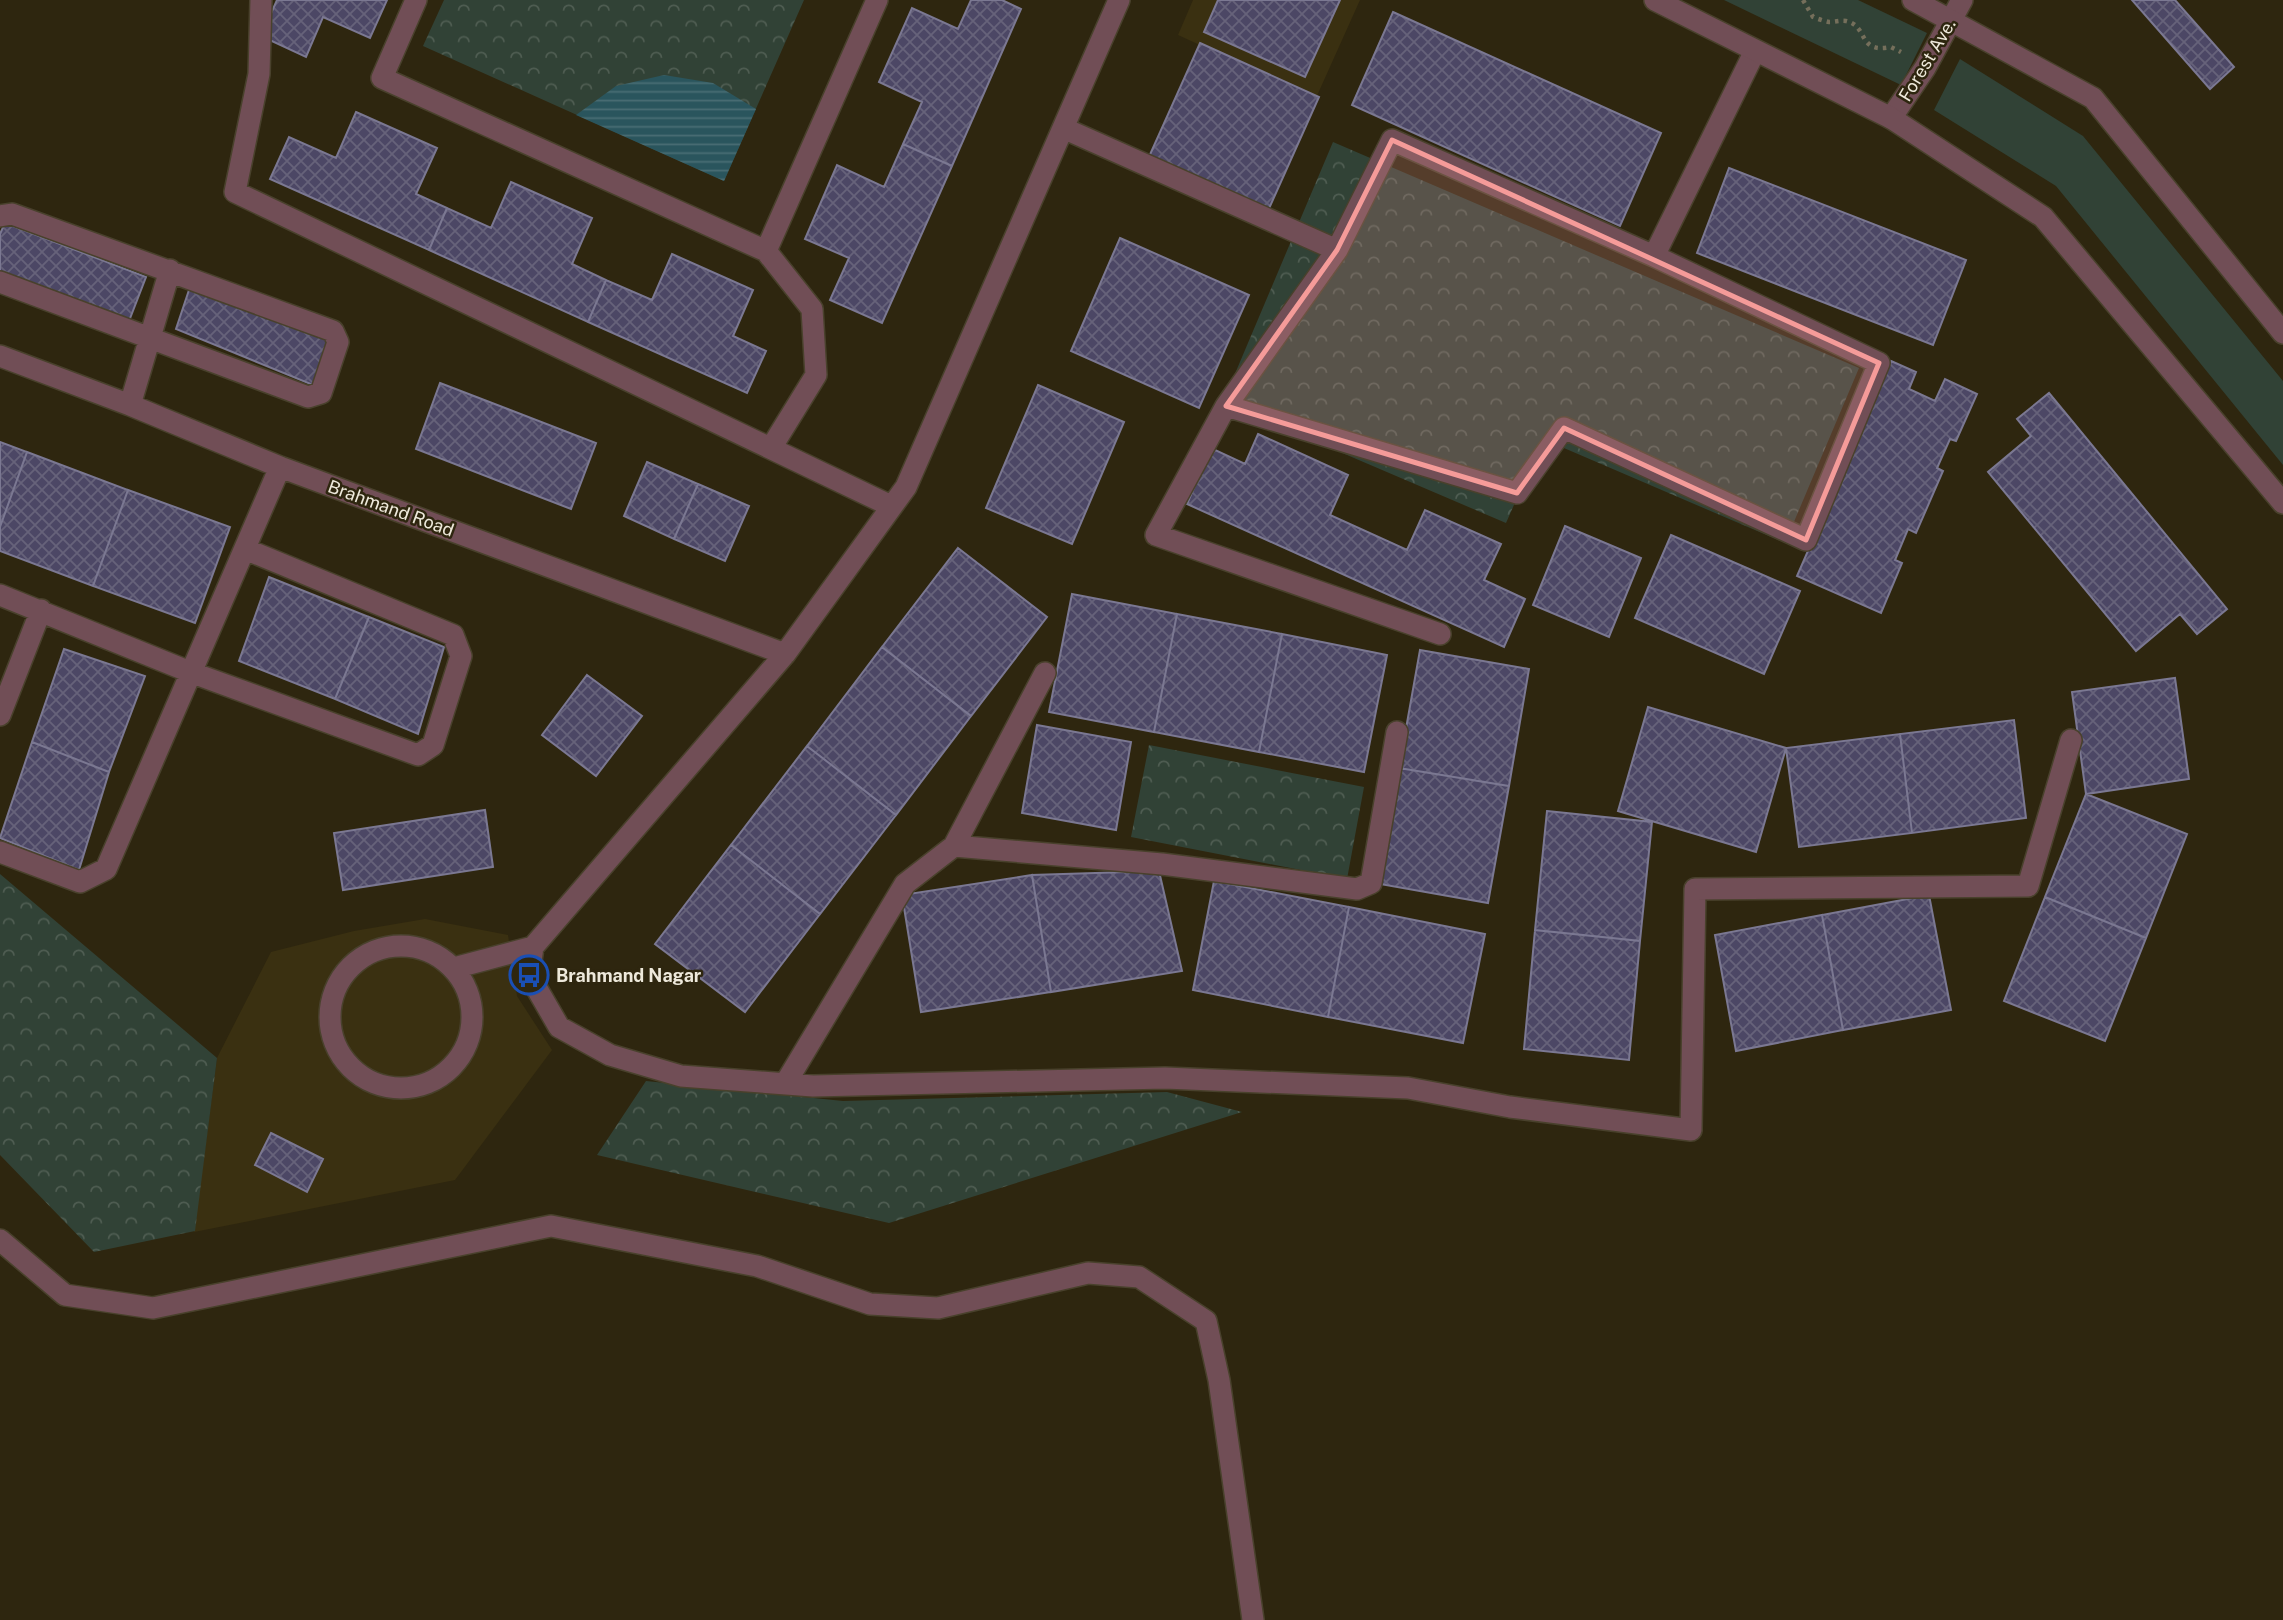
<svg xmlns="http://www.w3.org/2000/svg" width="2283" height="1620" font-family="'Public Sans',sans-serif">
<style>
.built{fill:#3a3011}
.green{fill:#314236}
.park{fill:url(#park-crowns)}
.water{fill:url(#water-rules)}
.building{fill:url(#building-cross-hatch);stroke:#7b7892;stroke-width:2}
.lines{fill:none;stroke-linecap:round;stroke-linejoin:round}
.service-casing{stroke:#49412c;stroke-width:24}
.minor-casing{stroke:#49412c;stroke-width:24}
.tertiary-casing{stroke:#49412c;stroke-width:24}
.path{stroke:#756f5b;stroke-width:4.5;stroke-dasharray:3.5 5;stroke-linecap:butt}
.service{stroke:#714e56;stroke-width:21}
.minor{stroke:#714e56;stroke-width:21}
.tertiary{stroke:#714e56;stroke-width:21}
.marked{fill:#f59b99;fill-opacity:0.2;stroke:#f59b99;stroke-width:5;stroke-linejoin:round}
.labels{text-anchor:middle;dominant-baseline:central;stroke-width:5;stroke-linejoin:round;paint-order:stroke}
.street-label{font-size:18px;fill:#eee9db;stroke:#2e260f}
.poi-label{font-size:18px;font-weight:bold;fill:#eee9db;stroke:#2e260f;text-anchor:start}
</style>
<defs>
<pattern id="park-crowns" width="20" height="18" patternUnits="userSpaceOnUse" patternTransform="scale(1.75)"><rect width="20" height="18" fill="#314236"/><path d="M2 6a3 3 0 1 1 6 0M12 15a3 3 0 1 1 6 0" fill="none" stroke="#4f5d52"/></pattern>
<pattern id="water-rules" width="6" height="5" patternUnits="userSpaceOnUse" patternTransform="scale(1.75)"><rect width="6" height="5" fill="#2a555d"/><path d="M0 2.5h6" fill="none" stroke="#496d74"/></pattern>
<pattern id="building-cross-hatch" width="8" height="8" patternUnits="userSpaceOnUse" patternTransform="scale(1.75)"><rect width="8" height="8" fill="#4c4765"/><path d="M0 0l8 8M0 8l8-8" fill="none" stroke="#66627a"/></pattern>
</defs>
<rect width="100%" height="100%" fill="#2e260f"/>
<path class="built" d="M1193,0H1360L1316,98L1178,35Z
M425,919L508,935L517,996L552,1050L455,1180L194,1232L217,1058L271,952L354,931Z"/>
<path class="green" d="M1724,0H1858L1927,33L1901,85Z
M1960,59L2083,136L2283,381V465L2056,186L1934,110Z"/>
<path class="park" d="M444,0H804L724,181L423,46Z
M1333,142L1859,368L1785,543L1543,439L1506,523L1223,402Z
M1149,745L1364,787L1347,879L1131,837Z
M0,874L217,1058L195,1231L94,1252L0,1155Z
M646,1081L843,1101L1167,1092L1242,1112L889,1223L597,1155Z"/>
<path class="water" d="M664,75L713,83L756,109L724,181L576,115L616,86Z"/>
<path class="building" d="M277,0H387L370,38L323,17L306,57L261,36Z
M971,0H1002L1021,9L952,166L903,144L922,102L879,82L912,8L958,29Z
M1218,0H1340L1305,77L1204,32Z
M2132,0H2175L2234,67L2210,89Z
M1393,12L1661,133L1620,226L1352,105Z
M1200,43L1319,97L1267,213L1148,159Z
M356,112L437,148L416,194L447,208L429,250L270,179L289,137L336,158Z
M903,144L952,166L882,323L830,300L849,258L805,239L837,165L884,187Z
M1729,168L1966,260L1933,345L1697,253Z
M511,182L592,218L572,264L606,280L588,322L429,250L447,208L491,228Z
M5,223L146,277L129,321L0,273V234Z
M1120,238L1249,295L1199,408L1071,351Z
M672,254L753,290L733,336L766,351L747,393L588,322L606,280L652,300Z
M190,287L330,340L313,385L176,329Z
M1891,361L1916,372L1909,389L1935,401L1945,379L1977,394L1956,441L1950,439L1937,468L1943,471L1916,533L1908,529L1895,560L1902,563L1881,613L1797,576Z
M440,383L596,443L571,509L416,449Z
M1038,385L1124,422L1072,544L986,508Z
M2049,393L2227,609L2197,634L2180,614L2136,651L1988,472L2031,436L2017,419Z
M1258,434L1348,475L1330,515L1407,550L1425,510L1501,544L1484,580L1525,599L1504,647L1187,504L1211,448L1245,464Z
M0,442L27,452L0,527Z
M27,452L128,490L93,586L0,551V527Z
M647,462L698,484L674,539L624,516Z
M698,484L749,506L725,561L674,539Z
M128,490L230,527L195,623L93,586Z
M1565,526L1641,558L1609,637L1533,605Z
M1671,535L1800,591L1764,674L1635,618Z
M958,548L1047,617L971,716L882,647Z
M269,577L369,617L335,699L239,661Z
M1072,594L1177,614L1154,732L1049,712Z
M1177,614L1282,634L1259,752L1154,732Z
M369,617L444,647L418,734L335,699Z
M1282,634L1387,655L1364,772L1259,752Z
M882,647L971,716L896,815L807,746Z
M64,649L145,676L109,772L32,742Z
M1420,650L1529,669L1509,786L1399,768Z
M587,675L642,716L596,776L542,735Z
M2175,678L2189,779L2086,794L2072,692Z
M1648,707L1786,748L1756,852L1618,811Z
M2014,720L2026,818L1912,833L1900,734Z
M1037,725L1131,742L1116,830L1022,813Z
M1900,734L1912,833L1799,847L1786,748Z
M32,742L109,772L79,870L0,838Z
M807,746L896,815L820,914L731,845Z
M1399,768L1509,786L1488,903L1380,884Z
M2086,794L2187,834L2146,938L2045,897Z
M485,810L493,867L343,890L334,833Z
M1547,811L1652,822L1640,941L1535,930Z
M731,845L820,914L745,1012L655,944Z
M1159,871L1182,971L1051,992L1032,875Z
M1032,875L1051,992L921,1012L902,895Z
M1214,881L1349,907L1328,1017L1193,990Z
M1929,895L1951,1010L1843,1030L1822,915Z
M2045,897L2146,938L2105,1041L2004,1001Z
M1349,907L1485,934L1463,1043L1328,1017Z
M1822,915L1843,1030L1736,1051L1715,935Z
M1535,930L1640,941L1629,1060L1524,1049Z
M271,1133L323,1159L307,1192L255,1165Z"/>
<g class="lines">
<g class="service-casing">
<path id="service" d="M0,1240L65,1295L153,1308L551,1226L757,1266L870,1304L938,1308L1088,1273L1139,1277L1206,1321L1219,1380L1253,1620"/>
</g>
<g class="minor-casing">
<path id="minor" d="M261,0L259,74L235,192L891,506
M416,0L382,78L766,251L877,0
M1119,0L906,487L785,654L533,947L529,975L559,1027L610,1055L681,1076L813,1086L1165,1078L1408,1088L1510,1107L1691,1130L1695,889L2028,886L2071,740
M1891,118L1925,68L1962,0
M1063,128L1337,250
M0,216L12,214L333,331L338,342L321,393L308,397L0,282
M766,251L812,309L816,375L771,448
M1654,256L1879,363L1806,540L1564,428L1517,493L1226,406L1337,250L1392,140L1654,256L1755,51
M0,356L130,405L280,467L785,654
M130,405L170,270
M1226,406L1156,535L1440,634
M0,595L190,672L418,755L433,745L461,656L453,635L245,549
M0,715L41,610
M954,846L1045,673
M0,852L80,882L106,869L280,467
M330 1017a71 71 0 1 1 142 0a71 71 0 1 1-142 0Z
M454,968L533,947
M785,1084L905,884L954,846L1162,864L1357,889L1371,883L1397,732"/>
</g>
<g class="tertiary-casing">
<path id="tertiary" d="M1655,0L1891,118L2043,217L2283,503
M1913,0L2093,98L2283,333"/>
</g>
<path class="path" d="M1803,0L1813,17C1818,19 1824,21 1829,22C1835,22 1841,20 1846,21C1869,26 1857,54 1891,47L1901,52"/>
<use href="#service" class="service"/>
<use href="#minor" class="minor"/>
<use href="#tertiary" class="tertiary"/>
</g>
<path class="marked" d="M1392,140L1879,363L1806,540L1564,428L1517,493L1226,406L1337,250Z"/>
<defs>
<g id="bus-ring" transform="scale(2.0125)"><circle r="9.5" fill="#2e260f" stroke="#1a4fb4" stroke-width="1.5"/><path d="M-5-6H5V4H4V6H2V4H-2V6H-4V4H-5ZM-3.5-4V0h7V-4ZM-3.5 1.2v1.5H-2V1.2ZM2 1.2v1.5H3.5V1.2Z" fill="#1a4fb4"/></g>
</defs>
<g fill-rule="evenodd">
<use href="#bus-ring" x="529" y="975"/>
</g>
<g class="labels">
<g class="street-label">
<text transform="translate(1927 60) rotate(-59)">Forest Ave.</text>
<text transform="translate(391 508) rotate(20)">Brahmand Road</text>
</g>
<g class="poi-label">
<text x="556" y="975">Brahmand Nagar</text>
</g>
</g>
</svg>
